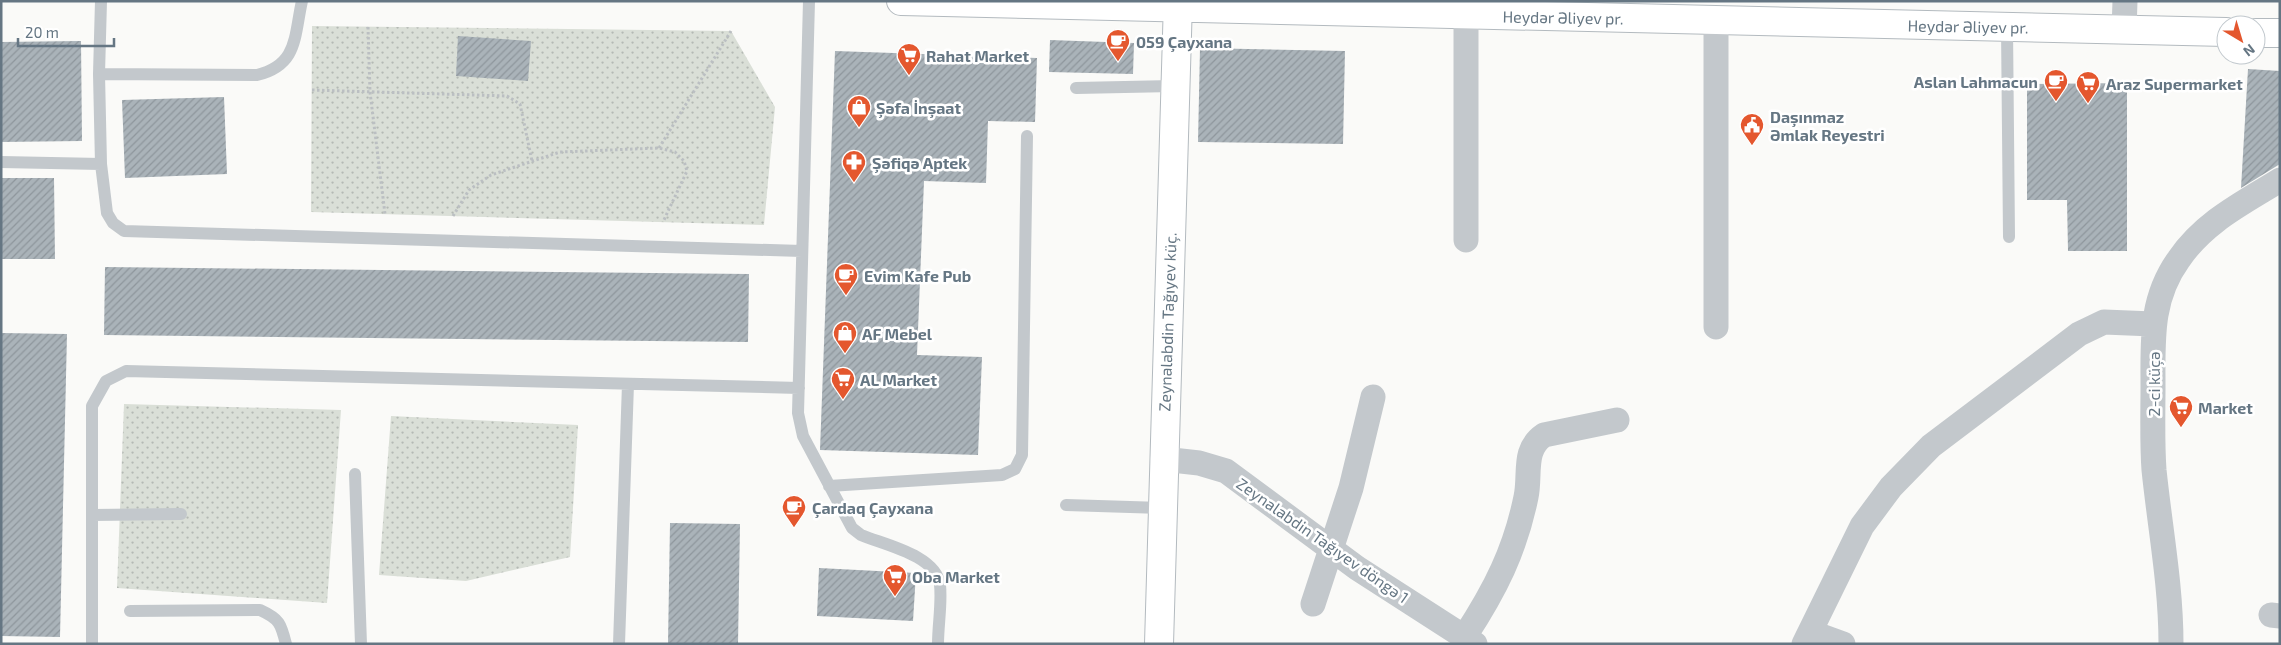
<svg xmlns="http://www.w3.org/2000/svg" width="2281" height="645" font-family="'Exo 2',sans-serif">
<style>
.grass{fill:url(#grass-dots)}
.building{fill:url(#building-hatch)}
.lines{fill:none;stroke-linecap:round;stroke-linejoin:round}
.secondary-casing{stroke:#b3babf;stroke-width:30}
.path{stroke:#bbbfc2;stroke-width:3;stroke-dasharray:2.5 2.5;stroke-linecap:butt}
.lane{stroke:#c3c8cc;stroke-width:12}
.street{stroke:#c3c8cc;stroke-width:25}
.secondary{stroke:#fff;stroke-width:28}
.labels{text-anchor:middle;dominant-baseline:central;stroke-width:5;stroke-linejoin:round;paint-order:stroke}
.street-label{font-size:16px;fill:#657683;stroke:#fff}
.poi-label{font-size:16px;font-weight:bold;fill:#657683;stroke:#fff;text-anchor:start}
</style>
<defs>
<pattern id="grass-dots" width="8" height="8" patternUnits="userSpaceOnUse" patternTransform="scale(1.25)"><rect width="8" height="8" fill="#dadfd7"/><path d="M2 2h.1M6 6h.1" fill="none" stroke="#b4b9b4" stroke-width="1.8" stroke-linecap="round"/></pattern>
<pattern id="building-hatch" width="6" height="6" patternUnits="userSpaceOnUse" patternTransform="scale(1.25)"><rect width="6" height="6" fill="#aab3b9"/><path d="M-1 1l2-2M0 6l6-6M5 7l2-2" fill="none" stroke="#8e969c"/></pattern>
</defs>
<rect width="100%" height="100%" fill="#fafaf8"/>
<path class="grass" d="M312,26L731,31L775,107L764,225L311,212Z
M124,404L341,410L327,603L117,588Z
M391,416L578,425L570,557L466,581L379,575Z"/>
<path class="building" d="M458,36L531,41L528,81L456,76Z
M1050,40L1134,43L1133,74L1049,72Z
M81,41L82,141L1,142V42Z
M1200,48L1345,51L1343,144L1198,142Z
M835,51L1037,58L1035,122L988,121L986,183L924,181L917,355L982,357L978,455L820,450Z
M2248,69L2280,71V164L2241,188Z
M2127,83V251H2068L2067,200H2027V84Z
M224,97L227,174L125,178L122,100Z
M1,178H54L55,259H1Z
M105,267L749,274L748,342L104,335Z
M1,333L67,334L60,637L1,636Z
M670,523L740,524L738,644H668Z
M819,568L916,573L913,621L817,616Z"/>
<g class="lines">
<g class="secondary-casing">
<path id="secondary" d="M901,1L2226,32
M2256,33H2280
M1159,644L1178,1"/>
</g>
<path class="path" d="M368,27L370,92L385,214
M312,90L507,96L520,104L532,161
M659,148L731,31
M453,216L469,190L491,175L560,152L659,148L675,152L684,161L687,171L663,222"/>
<path class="lane" d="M101,1L99,74L101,164L107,213L113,223L124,231L802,251
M809,1L798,413L803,436L852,528L861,535C885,545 936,555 940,585C942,603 938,625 938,644
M2007,27L2009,237
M99,74L257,75C298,65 294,37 302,1
M1076,88L1173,86
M1,162L101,164
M355,474L361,644
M829,486L1002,475L1015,469L1022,455L1027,136
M1066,505L1162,508
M92,515L181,514
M130,611L260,610C280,619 281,624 286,644
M92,644V406L106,381L126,371L799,388
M619,644L628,384"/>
<path class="street" d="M1716,21V327
M2124,30L2125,1
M1466,240V14
M1163,459L1199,463L1226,471L1357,568L1475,644
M1313,604L1351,488L1373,397
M2271,615L2280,616
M1810,632L1843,644
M1465,636C1495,590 1515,551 1526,497C1531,474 1522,450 1544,435L1617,420
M1804,644L1862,526L1891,487L1931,446L2079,334L2104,322L2153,324
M2171,644C2171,585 2160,528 2154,470C2152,442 2153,414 2153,386C2153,340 2150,299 2179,259C2204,222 2243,203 2280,180"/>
<use href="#secondary" class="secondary"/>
</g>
<defs>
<g id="cafe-pin" transform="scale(1.25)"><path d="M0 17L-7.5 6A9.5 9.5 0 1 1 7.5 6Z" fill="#e4572e" stroke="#fff"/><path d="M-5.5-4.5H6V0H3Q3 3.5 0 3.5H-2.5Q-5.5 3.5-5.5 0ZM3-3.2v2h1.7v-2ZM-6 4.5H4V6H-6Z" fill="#fff"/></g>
<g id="supermarket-pin" transform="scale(1.25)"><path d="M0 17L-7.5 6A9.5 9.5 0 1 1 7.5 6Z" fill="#e4572e" stroke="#fff"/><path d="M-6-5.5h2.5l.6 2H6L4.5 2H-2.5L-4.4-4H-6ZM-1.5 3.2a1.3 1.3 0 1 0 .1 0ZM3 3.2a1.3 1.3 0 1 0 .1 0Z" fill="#fff"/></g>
<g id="shop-pin" transform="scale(1.25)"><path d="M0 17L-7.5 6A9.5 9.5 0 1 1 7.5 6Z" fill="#e4572e" stroke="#fff"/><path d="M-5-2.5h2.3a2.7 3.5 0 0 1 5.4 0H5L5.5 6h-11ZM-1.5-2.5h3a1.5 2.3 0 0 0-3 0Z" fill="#fff"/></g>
<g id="civic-pin" transform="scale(1.25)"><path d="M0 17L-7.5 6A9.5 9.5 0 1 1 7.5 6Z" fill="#e4572e" stroke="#fff"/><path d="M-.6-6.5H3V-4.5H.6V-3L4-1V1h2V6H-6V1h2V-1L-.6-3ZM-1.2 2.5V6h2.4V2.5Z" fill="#fff"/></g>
<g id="pharmacy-pin" transform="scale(1.25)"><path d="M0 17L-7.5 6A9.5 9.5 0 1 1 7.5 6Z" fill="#e4572e" stroke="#fff"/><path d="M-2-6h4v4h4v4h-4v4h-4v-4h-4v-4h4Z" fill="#fff"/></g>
</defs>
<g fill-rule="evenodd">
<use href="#cafe-pin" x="1118" y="41"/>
<use href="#supermarket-pin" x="909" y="55"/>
<use href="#cafe-pin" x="2056" y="81"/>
<use href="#supermarket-pin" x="2088" y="83"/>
<use href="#shop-pin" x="859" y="107"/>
<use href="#civic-pin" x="1752" y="125"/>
<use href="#pharmacy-pin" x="854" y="162"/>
<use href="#cafe-pin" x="846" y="275"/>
<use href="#shop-pin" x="845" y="333"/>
<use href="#supermarket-pin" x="843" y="379"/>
<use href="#supermarket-pin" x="2181" y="407"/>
<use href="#cafe-pin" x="794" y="507"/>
<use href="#supermarket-pin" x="895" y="576"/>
</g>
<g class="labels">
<g class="street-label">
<text transform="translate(1563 17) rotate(1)">Heydər Əliyev pr.</text>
<text transform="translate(1968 26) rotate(1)">Heydər Əliyev pr.</text>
<text transform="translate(1167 322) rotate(-88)">Zeynalabdin Tağıyev küç.</text>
<text transform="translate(2153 384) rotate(-90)">2-ci küçə</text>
<text transform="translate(1323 540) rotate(35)">Zeynalabdin Tağıyev döngə 1</text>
</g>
<g class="poi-label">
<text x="1136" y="41">059 Çayxana</text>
<text x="926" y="55">Rahat Market</text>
<text x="2038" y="81" text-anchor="end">Aslan Lahmacun</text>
<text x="2106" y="83">Araz Supermarket</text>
<text x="876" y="107">Şəfa İnşaat</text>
<text x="1770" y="116">Daşınmaz<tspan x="1770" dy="18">Əmlak Reyestri</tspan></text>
<text x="872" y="162">Şəfiqə Aptek</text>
<text x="864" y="275">Evim Kafe Pub</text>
<text x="862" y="333">AF Mebel</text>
<text x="860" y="379">AL Market</text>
<text x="2198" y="407">Market</text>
<text x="812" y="507">Çardaq Çayxana</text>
<text x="912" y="576">Oba Market</text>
</g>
</g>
<rect width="2281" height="645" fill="none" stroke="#657683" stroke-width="5"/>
<g transform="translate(2241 40) rotate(142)"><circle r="24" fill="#ffffff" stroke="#c1c8cd"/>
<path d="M0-4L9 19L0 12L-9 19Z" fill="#e4572e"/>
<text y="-8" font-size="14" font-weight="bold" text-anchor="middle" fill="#657683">N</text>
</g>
<path d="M18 38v8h96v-8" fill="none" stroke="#657683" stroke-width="2.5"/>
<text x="25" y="38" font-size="15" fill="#657683" stroke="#ffffff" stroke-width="4" paint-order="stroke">20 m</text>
</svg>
